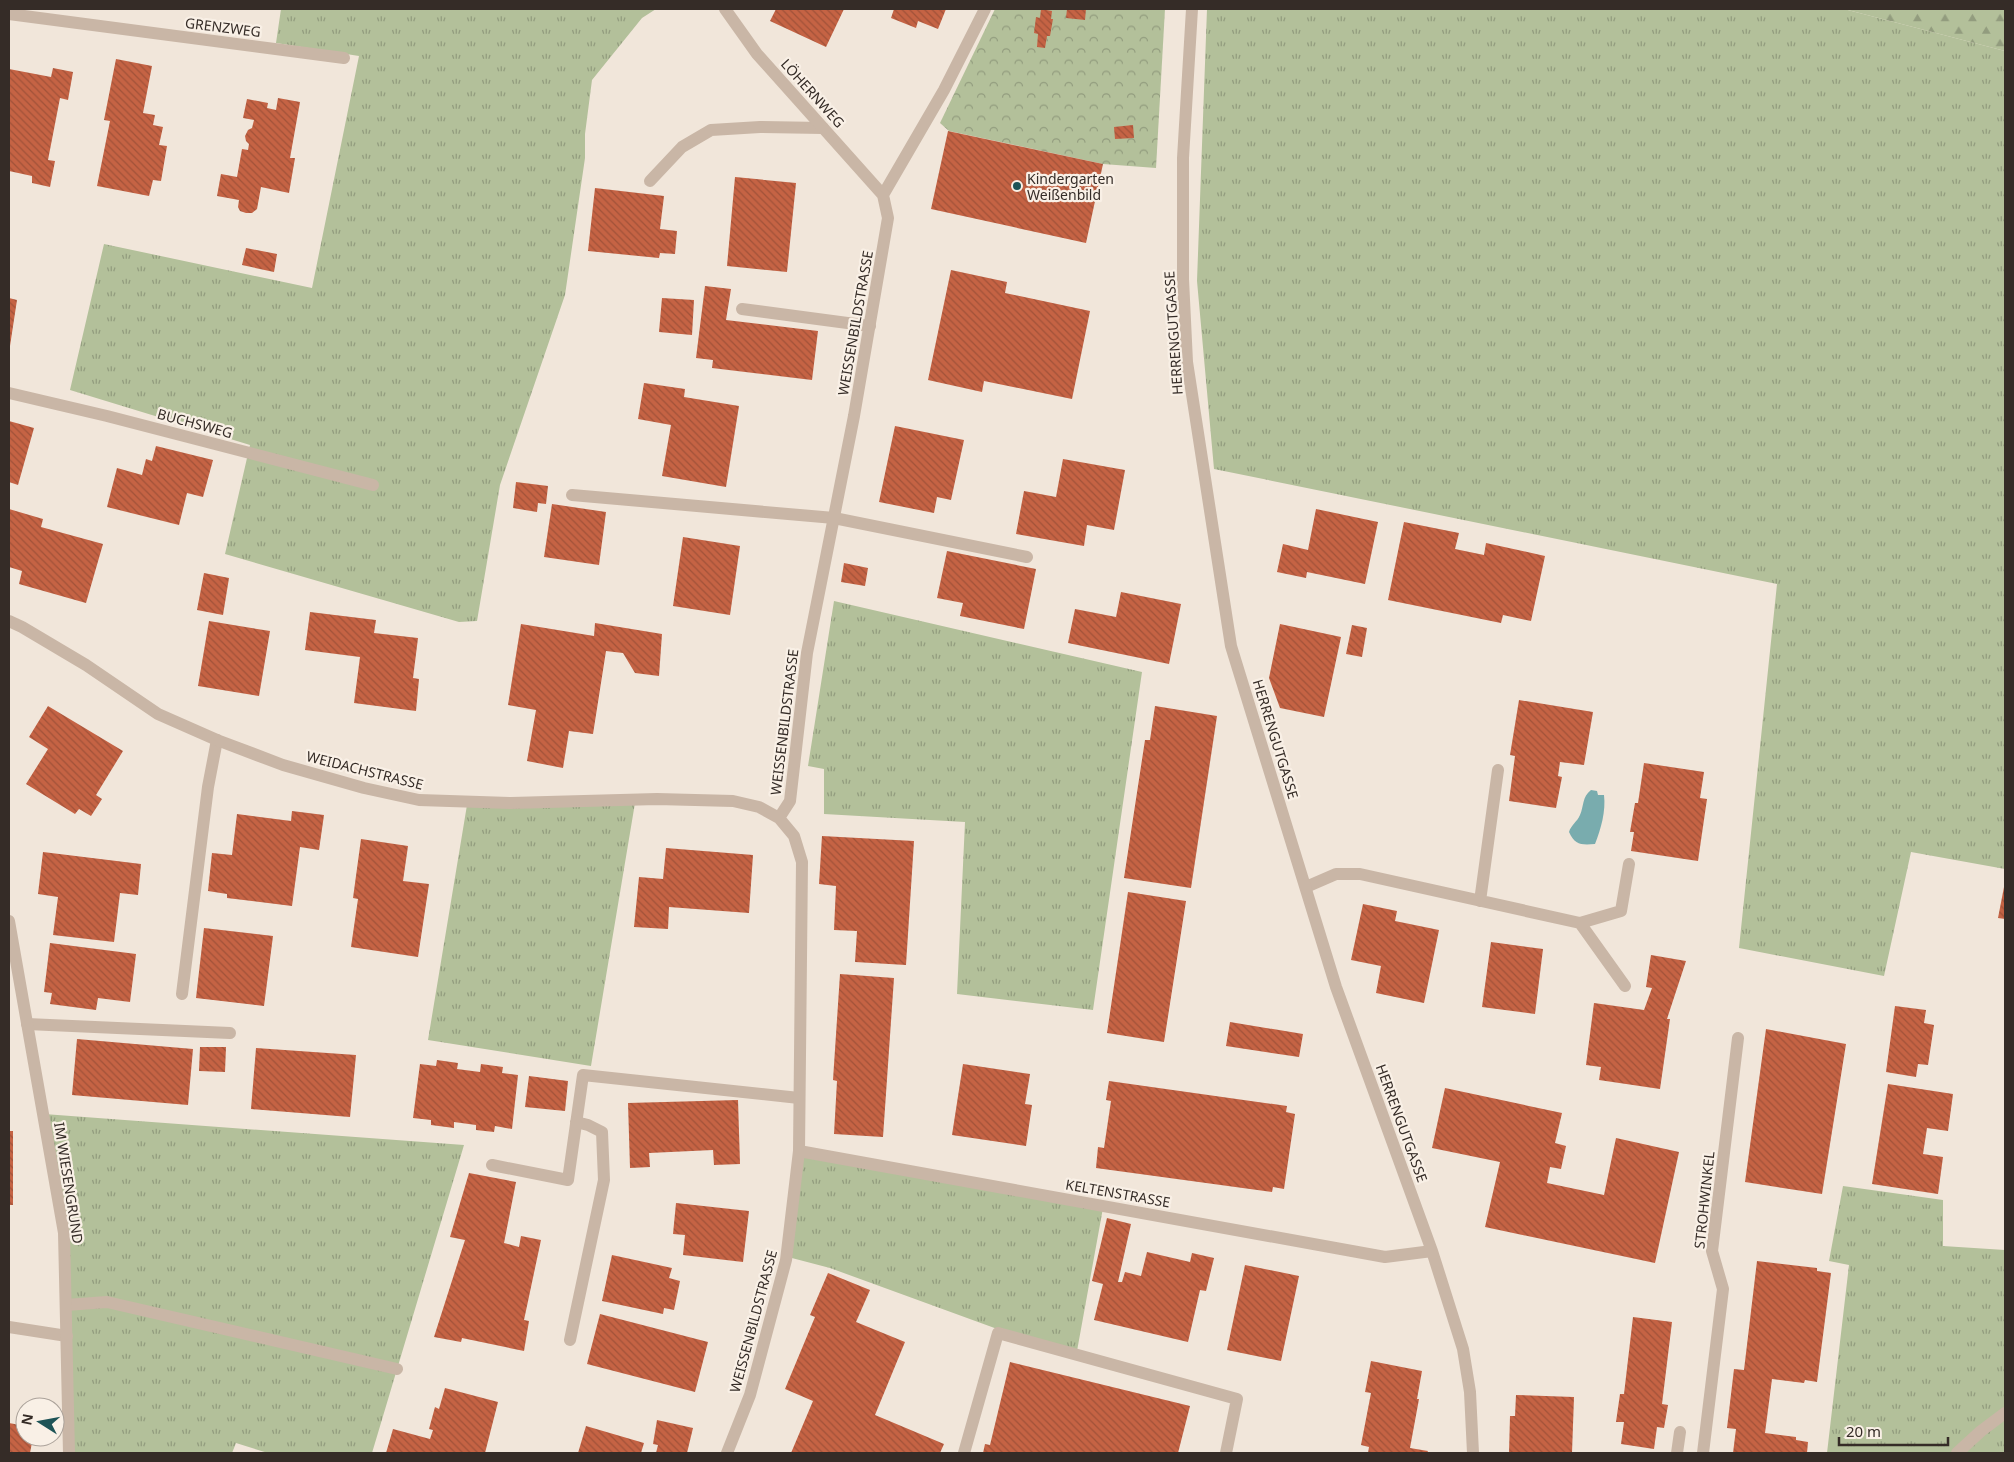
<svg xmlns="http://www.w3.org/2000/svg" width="2014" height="1462" font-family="'Noto Sans',sans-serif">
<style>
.grass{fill:url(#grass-tufts)}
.forest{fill:url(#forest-firs)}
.park{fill:url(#park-crowns)}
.water{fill:#79acae}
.building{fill:url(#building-back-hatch)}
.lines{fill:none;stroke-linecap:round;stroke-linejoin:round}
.service{stroke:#c9b6a6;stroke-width:12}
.minor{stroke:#c9b6a6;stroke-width:12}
.poi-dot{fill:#1d5356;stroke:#f9f0e6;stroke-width:2}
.labels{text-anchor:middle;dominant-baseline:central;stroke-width:4.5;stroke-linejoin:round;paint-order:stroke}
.street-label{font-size:14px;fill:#352c27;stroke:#f9f0e6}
.poi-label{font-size:14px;fill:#352c27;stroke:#f9f0e6;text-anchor:start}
</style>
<defs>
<pattern id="grass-tufts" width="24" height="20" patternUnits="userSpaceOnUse" patternTransform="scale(1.25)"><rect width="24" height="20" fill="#b3c09a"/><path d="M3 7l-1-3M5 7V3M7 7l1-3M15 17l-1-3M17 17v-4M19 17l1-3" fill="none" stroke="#929c7e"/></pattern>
<pattern id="forest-firs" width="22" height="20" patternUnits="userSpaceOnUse" patternTransform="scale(1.25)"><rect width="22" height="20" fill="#b3c09a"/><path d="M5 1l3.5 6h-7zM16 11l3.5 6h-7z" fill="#929c7e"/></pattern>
<pattern id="park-crowns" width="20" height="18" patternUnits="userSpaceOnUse" patternTransform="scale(1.25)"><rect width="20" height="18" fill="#b3c09a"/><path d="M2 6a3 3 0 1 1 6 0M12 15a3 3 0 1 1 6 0" fill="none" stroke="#929c7e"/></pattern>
<pattern id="building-back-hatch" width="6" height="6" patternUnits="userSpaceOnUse" patternTransform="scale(1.25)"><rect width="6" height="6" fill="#c56344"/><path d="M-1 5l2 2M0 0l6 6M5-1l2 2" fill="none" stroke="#a15239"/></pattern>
</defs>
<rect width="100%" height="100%" fill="#f1e6da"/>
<path class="grass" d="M281,9H656L642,18L592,80L585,134V158L565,295L500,485L477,621L459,622L225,554L250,445L70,390L104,244L312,288L359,56L276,43Z
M1207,9H1844L2005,51V869L1911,852L1884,976L1739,948L1777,584L1214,469L1197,281Z
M834,601L1142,672L1093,1010L957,994L965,822L824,814V769L808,766Z
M635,803L591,1066L428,1040L467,805Z
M44,1114L464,1145L372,1453H268L236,1443L232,1453H72L65,1233Z
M802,1153L1103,1208L1077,1351L1000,1330L830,1268L788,1257Z
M1843,1186L1943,1200V1246L2005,1250V1453H1827L1849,1265L1829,1261Z"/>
<path class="forest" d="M1844,9H2005V51Z"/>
<path class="park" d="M995,9H1165L1156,168L1103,164L949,131L940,123Z"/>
<path class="water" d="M1591,790L1597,791L1598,795H1604C1606,811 1601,829 1595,844C1581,845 1575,845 1569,832C1571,825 1577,822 1580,815C1584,806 1582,797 1591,790Z"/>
<path class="building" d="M776,9H844L826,47L770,21Z
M894,9H946L938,29L918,21L916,28L891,18Z
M1041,9L1052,11L1051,19H1053L1050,36H1047L1045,48L1037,47L1038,34L1034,33L1036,17L1040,18Z
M1067,9H1086L1085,20L1066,18Z
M116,59L152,66L143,113L155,115L153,125L163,127L159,145L167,146L161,181L153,180L149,196L97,186L110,121L104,120Z
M53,68L73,72L68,100L60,98L48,160L55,161L50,187L32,183V176L9,171V69L51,77Z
M278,98L300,102L290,158H295L289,193L261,187L257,209L252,213H246L240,211L238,207L239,200L217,196L221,174L237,177L242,149L248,150L249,144L246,141L245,136L248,130L252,128L254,120L243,118L247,99L268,103L267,108L276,110Z
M1133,125L1134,138L1115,139L1114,127Z
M948,131L1103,164L1086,243L931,209Z
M735,177L796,183L787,272L727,266Z
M595,188L664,196L660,229L677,231L675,254L660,253L659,258L588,251Z
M246,248L277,254L274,272L242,265Z
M951,270L1007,282L1005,293L1090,311L1072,399L984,381L982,392L928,380Z
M705,286L731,289L726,320L818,331L812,380L712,368L713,360L696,358Z
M9,298L17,300L10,346H9Z
M662,298L694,300L692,335L659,332Z
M644,383L685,389L684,397L739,406L726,487L662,476L671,425L638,419Z
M9,421L34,428L18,485L9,482Z
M895,426L964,440L951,500L937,497L934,513L879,502Z
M156,446L213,460L203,497L187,493L179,525L107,507L117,468L142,475L146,459L152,461Z
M1063,459L1125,470L1114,530L1087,525L1084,546L1016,534L1024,491L1056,497Z
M516,482L548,486L546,504L538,503L537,512L513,508Z
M552,504L606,512L599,565L544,557Z
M9,509L43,519L41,527L103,544L86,603L19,584L22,571L9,567Z
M1316,509L1378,522L1365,584L1307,572L1306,578L1277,572L1283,544L1308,550Z
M1404,522L1459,533L1455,549L1484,555L1486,543L1545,556L1531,621L1503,615L1501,623L1388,600Z
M683,537L740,546L730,615L673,606Z
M947,551L1036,569L1024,629L960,616L963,603L937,598Z
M844,563L868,568L865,586L841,582Z
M204,573L229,578L223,615L197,610Z
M1121,592L1181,604L1169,664L1068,643L1075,609L1116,617Z
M310,612L376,620L374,633L418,638L413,678L419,679L416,711L354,703L360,657L305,650Z
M209,621L270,631L259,696L198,686Z
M595,623L662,634L659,676L635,673L623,653L606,651L593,734L569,731L563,768L527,761L536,710L508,705L521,624L594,636Z
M1280,624L1341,637L1324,717L1280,708L1269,678Z
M1352,625L1367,628L1362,657L1346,654Z
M1519,700L1593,712L1584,765L1560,762L1558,776L1562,777L1556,808L1509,801L1515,756L1510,755Z
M48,706L123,751L96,795L102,799L91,816L79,809L75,814L26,784L48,749L29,737Z
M1155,706L1217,716L1191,888L1124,878L1145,740H1150Z
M1644,763L1704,772L1700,798L1707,799L1698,861L1631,851L1634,832H1630L1635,803H1638Z
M292,811L324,815L319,850L300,847L292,906L227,898V894L208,891L212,853L232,855L237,814L291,821Z
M822,836L914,841L906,965L855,962L857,931L834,930L836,886L819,884Z
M361,839L408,846L403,881L429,884L418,957L351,947L358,899L353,898Z
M666,848L753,855L749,913L669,907L668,929L634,927L639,877L663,879Z
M43,852L141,864L138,895L120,893L114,942L53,935L58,897L38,894Z
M2004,887H2005V919L1998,918Z
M1128,892L1186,901L1164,1042L1107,1033Z
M1363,904L1397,911L1395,921L1439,930L1424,1003L1376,993L1381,966L1351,960Z
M204,928L273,936L264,1006L196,998Z
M1491,942L1543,949L1535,1014L1482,1007Z
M50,943L136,954L130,1002L98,998L96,1010L50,1004L52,993L44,992Z
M1651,955L1686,961L1667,1019H1670L1660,1089L1599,1080L1601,1067L1586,1065L1594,1003L1644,1010L1652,988L1646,987Z
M840,974L894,978L883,1137L834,1134L837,1081L833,1080Z
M1895,1006L1926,1010L1924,1023L1934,1025L1928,1065L1918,1064L1916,1077L1886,1072Z
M1230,1022L1303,1034L1299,1057L1226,1046Z
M1766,1029L1846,1044L1822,1194L1745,1182Z
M77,1039L193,1049L188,1105L72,1095Z
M200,1047H226L225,1072L199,1071Z
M256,1048L356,1055L350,1117L251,1109Z
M437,1060L458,1063L457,1069L480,1072L481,1064L503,1067L502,1073L518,1075L512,1129L495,1126L494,1132L476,1130V1125L454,1122V1128L431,1125V1120L413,1118L420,1064L436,1066Z
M963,1064L1030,1074L1025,1104L1032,1105L1026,1146L952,1135Z
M529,1076L568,1081L565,1111L525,1107Z
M1109,1081L1287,1106L1286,1112L1295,1114L1284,1189L1273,1187L1272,1192L1096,1168L1098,1147L1104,1148L1111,1101L1106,1100Z
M1888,1084L1953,1094L1948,1131L1927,1128L1923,1154L1943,1157L1938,1194L1872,1184Z
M1445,1088L1562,1113L1555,1143L1566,1146L1561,1169L1550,1167L1547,1183L1604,1195L1616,1138L1679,1152L1655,1263L1485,1227L1500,1162L1432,1148Z
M738,1100L740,1164L714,1165L713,1150L649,1153L650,1167L630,1168L628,1103Z
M9,1131H13V1205H9Z
M469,1173L516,1182L504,1243L519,1247L521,1236L541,1240L524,1320L529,1321L524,1351L462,1338L461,1342L434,1337L465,1240L450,1237Z
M676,1203L749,1211L743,1262L683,1255L685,1235L673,1234Z
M1107,1218L1131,1224L1118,1282H1122L1125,1272L1141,1276L1147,1252L1190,1262L1192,1253L1214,1258L1206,1291L1200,1290L1188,1342L1094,1320L1103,1284L1092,1281Z
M612,1255L672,1268L669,1278L680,1281L674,1310L664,1308L663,1314L602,1301Z
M1757,1261L1817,1268V1271L1831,1273L1817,1382L1805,1380L1804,1383L1772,1379L1765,1433L1796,1437V1440L1808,1442L1807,1453H1733L1736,1429L1727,1428L1734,1369L1744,1370Z
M1245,1265L1299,1276L1281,1361L1227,1350Z
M828,1273L870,1290L856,1322L905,1342L875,1415L944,1444L940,1453H791L813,1401L785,1389L815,1317L810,1315Z
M600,1314L708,1342L695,1392L587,1364Z
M1633,1317L1672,1322L1662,1404L1668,1405L1664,1428L1657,1427L1654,1449L1621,1444L1624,1422H1616L1620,1394H1624Z
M1371,1361L1422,1371L1417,1399H1419L1410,1448L1428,1451L1427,1453H1368L1369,1447L1361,1445L1371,1393L1365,1392Z
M1010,1362L1190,1406L1178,1453H983L985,1444L990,1445Z
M445,1388L498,1402L485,1453H386L393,1429L430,1439L433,1430L429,1429L435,1407L439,1409Z
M1516,1395L1574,1397L1572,1453H1509L1510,1416H1515Z
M657,1420L693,1428L687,1453H656L658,1445L653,1444Z
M9,1423L25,1426V1437H33L30,1453H9Z
M586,1426L644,1443L641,1453H578Z"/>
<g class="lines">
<path class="service" d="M9,14L344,58
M650,181L682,147L711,130L760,127L823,128
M742,309L870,326
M9,393L107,416L373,485
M572,495L834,518L1027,557
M1306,887L1336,874H1360L1580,923L1625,986
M1480,901L1498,770
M1580,923L1621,911L1629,864
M182,994L208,787L217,740
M27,1024L230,1033
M492,1165L568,1180L583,1075L799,1098
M66,1305L107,1302L397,1369
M9,1327L67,1336
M570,1340L604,1180L602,1132L588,1125L576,1122
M964,1453L998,1333L1237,1399L1226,1453
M1677,1453L1680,1432
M1703,1453L1723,1289L1712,1251L1738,1038"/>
<path class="minor" d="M725,9L757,54L883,195
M1192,9L1183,158V279L1187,362L1231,646L1336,987L1432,1251L1463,1349L1470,1392L1473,1453
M9,621L22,627L86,665L158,714L217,740L283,765L364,788L419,800L511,803L657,799L733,801L759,807L779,818
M9,921L64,1233L69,1453
M799,1151L1385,1257L1432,1251
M727,1453L750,1395L786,1260L799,1151L802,862L794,836L779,818L790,801L807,653L854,416L888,218L883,195L944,90L985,9
M1957,1453L1981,1431L2005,1413"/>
</g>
<circle class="poi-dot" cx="1017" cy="186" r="5"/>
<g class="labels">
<g class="street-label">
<text transform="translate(223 27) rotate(7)">GRENZWEG</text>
<text transform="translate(813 93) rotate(48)">LÖHERNWEG</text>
<text transform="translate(855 323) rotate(-80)">WEISSENBILDSTRASSE</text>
<text transform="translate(1173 333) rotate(-94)">HERRENGUTGASSE</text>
<text transform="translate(195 423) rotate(15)">BUCHSWEG</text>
<text transform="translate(784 722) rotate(-83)">WEISSENBILDSTRASSE</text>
<text transform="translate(1276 739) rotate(73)">HERRENGUTGASSE</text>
<text transform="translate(365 770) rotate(14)">WEIDACHSTRASSE</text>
<text transform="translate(1402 1123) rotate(70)">HERRENGUTGASSE</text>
<text transform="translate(69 1183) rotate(81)">IM WIESENGRUND</text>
<text transform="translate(1118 1193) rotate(10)">KELTENSTRASSE</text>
<text transform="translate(1704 1200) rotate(-84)">STROHWINKEL</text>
<text transform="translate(753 1321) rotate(-75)">WEISSENBILDSTRASSE</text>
</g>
<g class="poi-label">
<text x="1027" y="178">Kindergarten<tspan x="1027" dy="16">Weißenbild</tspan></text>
</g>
</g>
<rect width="2014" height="1462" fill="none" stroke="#352c27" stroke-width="20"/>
<g transform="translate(40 1422) rotate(281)"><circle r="24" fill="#f9f0e6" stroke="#aba29a"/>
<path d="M0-4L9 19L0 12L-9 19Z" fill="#1d5356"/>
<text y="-8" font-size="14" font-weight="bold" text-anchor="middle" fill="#352c27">N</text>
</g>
<path d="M1839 1437v8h109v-8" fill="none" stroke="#352c27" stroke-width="2.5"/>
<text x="1846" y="1437" font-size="15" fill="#352c27" stroke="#f9f0e6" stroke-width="4" paint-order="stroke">20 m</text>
</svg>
